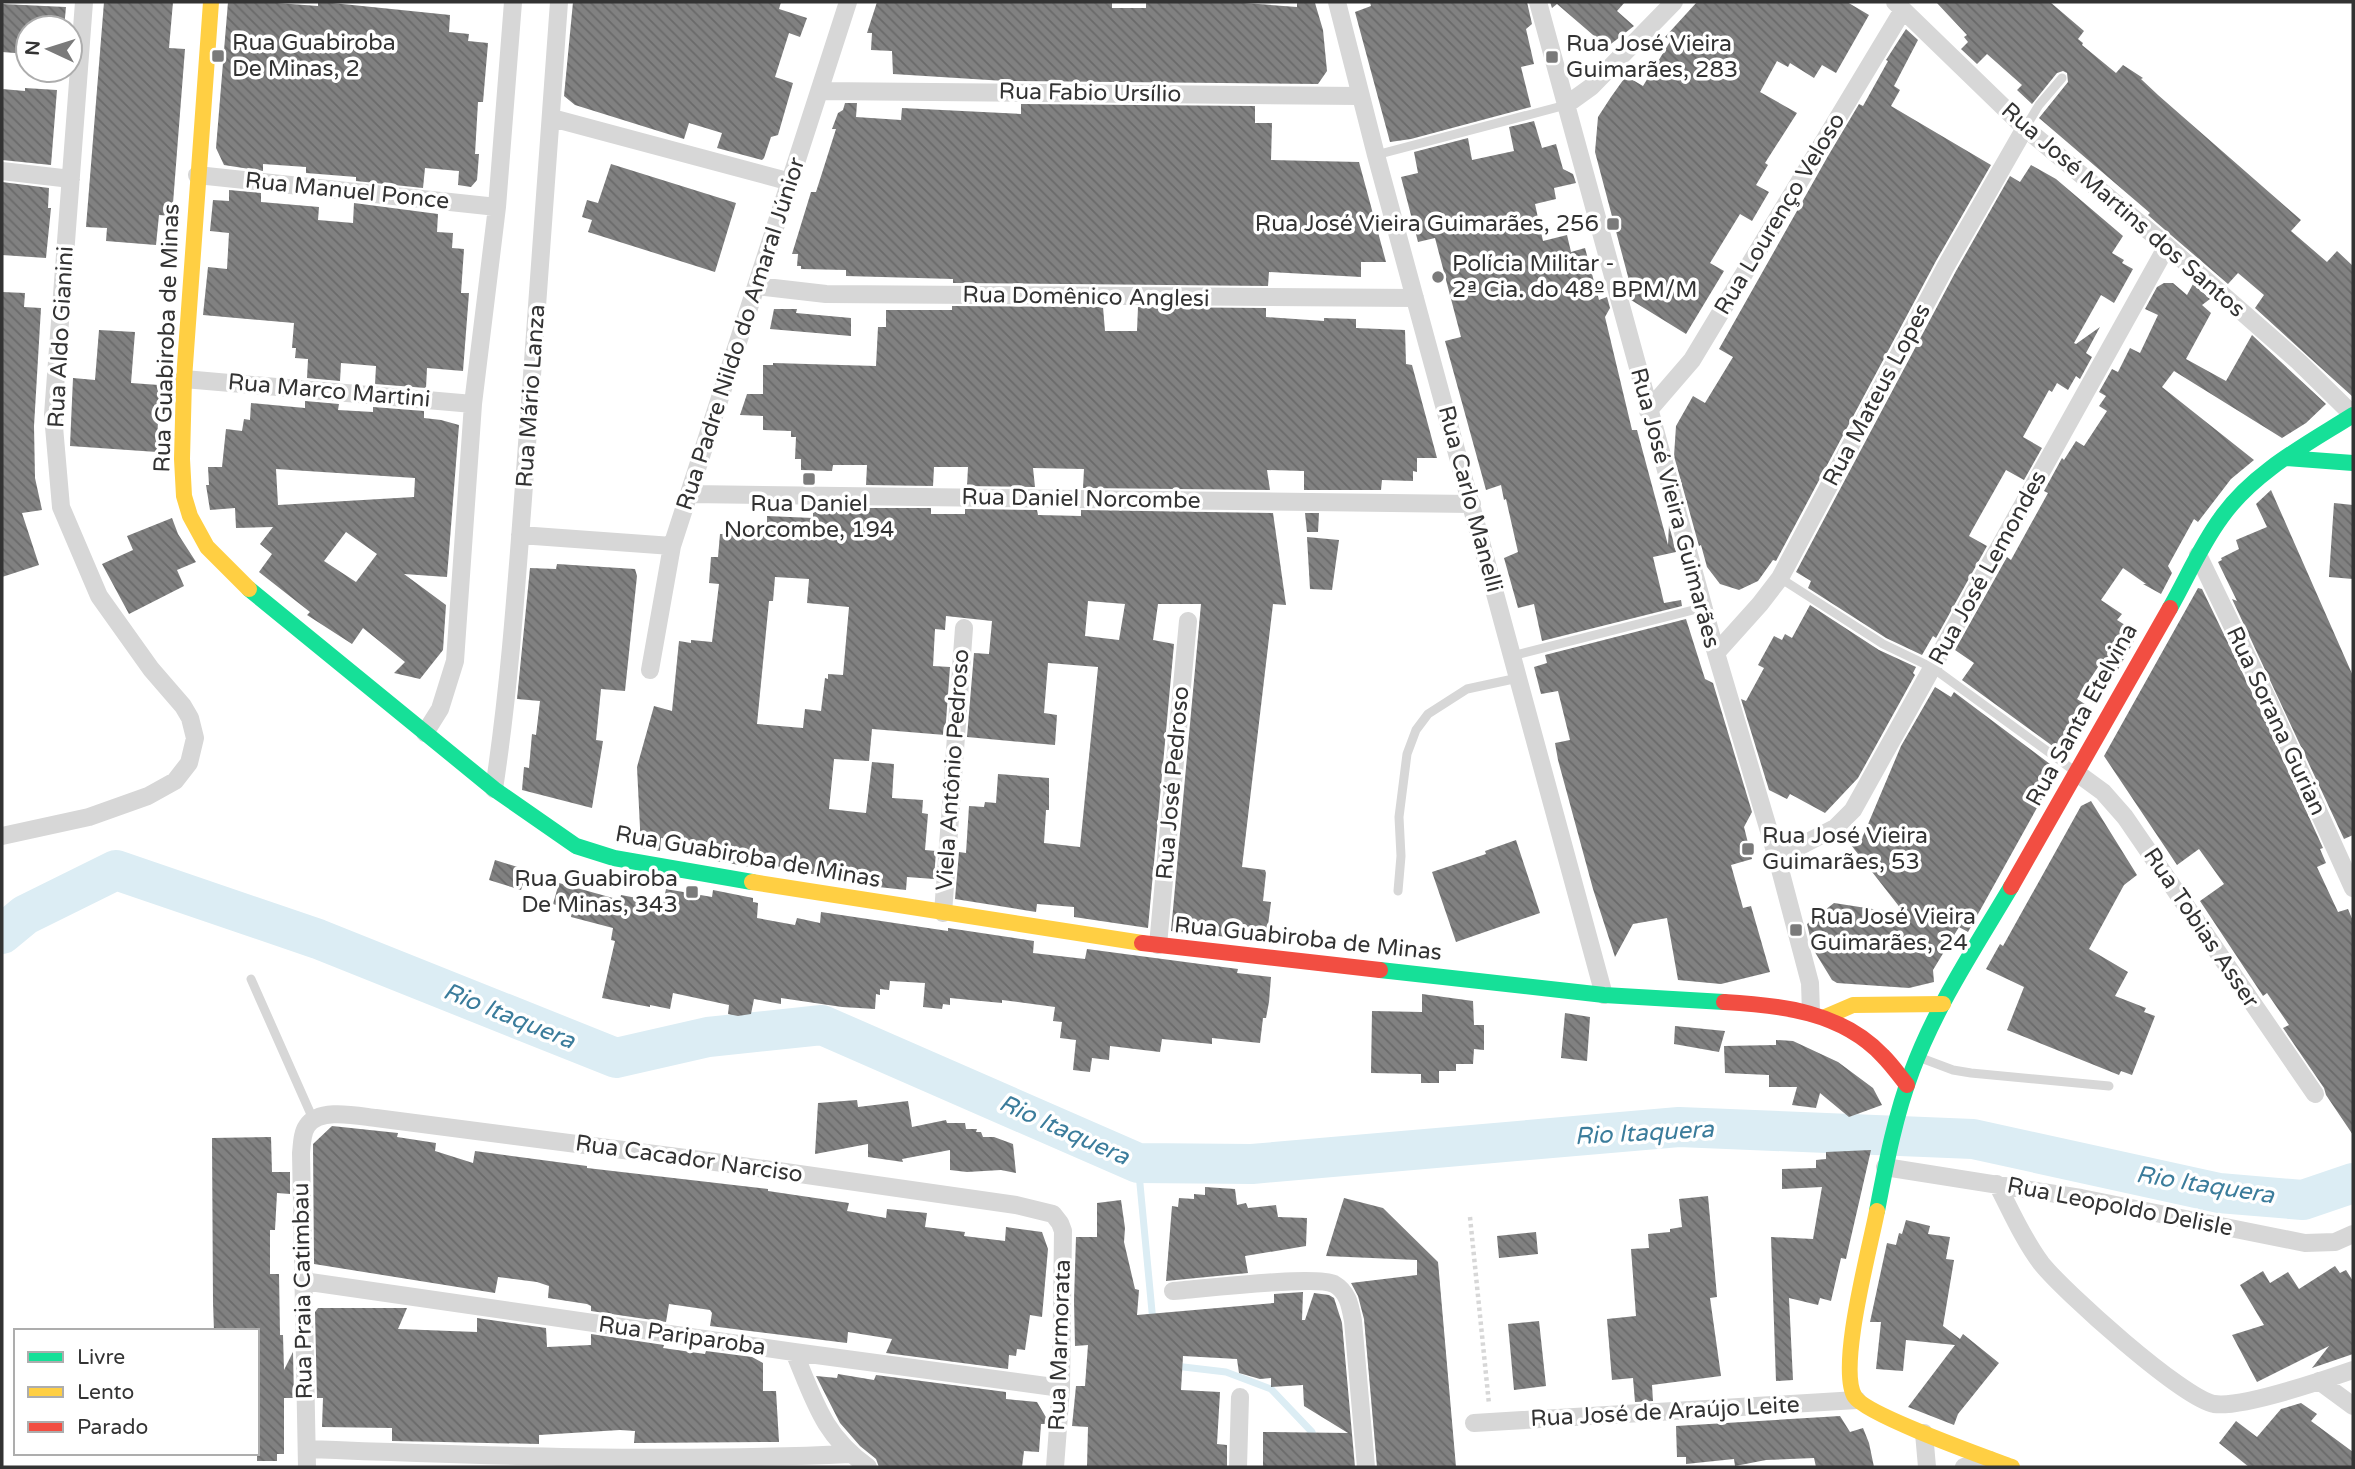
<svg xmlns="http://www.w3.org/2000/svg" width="2355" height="1469" font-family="'Varela Round',sans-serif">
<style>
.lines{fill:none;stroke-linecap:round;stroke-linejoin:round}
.stream{stroke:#dcedf4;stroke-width:7}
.river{stroke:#dcedf4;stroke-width:40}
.building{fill:url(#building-back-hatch);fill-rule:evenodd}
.path{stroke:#d7d7d7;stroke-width:4.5;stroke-dasharray:3.5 3.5;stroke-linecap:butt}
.lane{stroke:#d7d7d7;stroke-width:9}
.street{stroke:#d7d7d7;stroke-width:18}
.fast{stroke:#16e098;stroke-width:16}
.slow{stroke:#ffcf43;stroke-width:16}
.jam{stroke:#f24e42;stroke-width:16}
.poi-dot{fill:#7a7a7a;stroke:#fff;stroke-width:2.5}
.labels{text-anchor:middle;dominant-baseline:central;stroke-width:7;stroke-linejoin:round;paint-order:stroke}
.poi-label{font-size:23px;fill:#333;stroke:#fff;text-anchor:start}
.street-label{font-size:23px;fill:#333;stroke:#fff}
.water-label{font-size:24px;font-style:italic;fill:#3b7c9b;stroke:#fff}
</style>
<defs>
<pattern id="building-back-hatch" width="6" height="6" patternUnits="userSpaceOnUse" patternTransform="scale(1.75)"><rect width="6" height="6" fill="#818181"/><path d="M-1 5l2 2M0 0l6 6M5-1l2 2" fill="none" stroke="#6a6a6a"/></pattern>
</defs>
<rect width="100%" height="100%" fill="#fff"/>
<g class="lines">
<path class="stream" d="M1138,1163L1153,1322
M1175,1366L1226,1372L1271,1389L1312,1432L1314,1439"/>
<path class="river" d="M2,934L25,915L116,870L318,939L616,1058L708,1037L822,1025L1138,1163L1252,1164L1679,1127L1973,1139L2219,1193L2303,1200L2353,1183"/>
</g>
<path class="building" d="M104,2H173L169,48L185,49L172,216L159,215L156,245L106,241L107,228L86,227Z
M228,2H264L318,6V2H323L450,15L449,32L469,34L468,41L488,43L483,102H478L475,154H479L477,180L471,187L458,185L459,171L425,168L423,188L356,181V177L306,173V167L263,164V171L224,165L216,148Z
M573,2H781L779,9L807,18L800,37L789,33L775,77L793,83L778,135L771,137L764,158L762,160L717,148L722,133L689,123L684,139L575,105L564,96Z
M877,2H1112V8H1146V2H1231L1297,7V3H1315L1323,30L1327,71L1318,84L1005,81L893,74L892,51L871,50L872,33H867Z
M1370,2H1527L1532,24L1526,29L1534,64L1521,67L1531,107L1411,139L1390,142L1355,12L1371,6Z
M1550,2H1625L1617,11L1634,26L1607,47L1557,4L1552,8Z
M1697,2H1847L1869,15L1836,73L1822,65L1814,78L1790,63L1788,67L1777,61L1760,92L1797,113L1765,163L1768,165L1756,185L1769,192L1752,221L1740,214L1710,263L1724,271L1686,334L1631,300L1628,289L1631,288L1595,152L1598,117L1611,97L1626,76L1643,86L1671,40L1665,37Z
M1936,2H2050L2084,31L2078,39L2083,43L2082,45L2116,73L2123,65L2143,78L2141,79L2158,95L2301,220L2291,231L2327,262L2337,251L2353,266V397L2255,308L2264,295L2238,273L2228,284L2157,223L2148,215L2150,213L2039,118L2068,82L2067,73L2063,71L2057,73L2032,104L2017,90L2022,85L1987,54L1977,64L1961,49L1968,42L1964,37L1967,35Z
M2,4L66,7L64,28H28V54L2,52Z
M1906,29L1918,40L1894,86L1900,90L1891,106L1991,165L1936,261L1776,561L1773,560L1758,581L1739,590L1720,584L1707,567L1701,545L1699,546L1674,456L1676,426L1693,396L1705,403L1733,357L1719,349L1828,156L1859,104L1863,106L1888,61L1886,60Z
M25,88L57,90L51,165L2,160V89L25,91Z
M845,103H857L856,117L901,120L902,108L1021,114V104L1255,106V123H1272L1271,160L1359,162L1386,262H1361V277L1269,272L1268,286L953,283V279L846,276V270L801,269V266H797L798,254H792L811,192H816L836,129H832L838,113L843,110Z
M1534,121L1542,148L1556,144L1563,169L1573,174L1576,183L1554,188L1556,199L1535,204L1543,241L1567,235L1571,252L1585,248L1599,300L1607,297L1610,308L1605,317L1632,430H1637L1668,545L1669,525L1676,552L1653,557L1664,603L1681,600L1682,606L1542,641L1534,604L1518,608L1504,558L1518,552L1506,499L1504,500L1501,485L1486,490L1445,341L1461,337L1435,238L1418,242L1401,177L1418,173L1414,152L1468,138L1472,160L1514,151L1509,127Z
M611,164L736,203L715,272L588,232L592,220L582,217L587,200L598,203Z
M2031,165L2056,179L2123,236L2112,253L2124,260L2122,263L2133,269L2114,303L2101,295L2074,343L2076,344L2100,327L2086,353L2092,357L2080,379L2076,376L2068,390L2057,383L2052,392L2049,390L2023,437L2042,448L2024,480L2006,470L1971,532L1969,536L1987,546L1936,638L1933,636L1922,655L1886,638L1808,588L1811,581L1796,572L1956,271L2010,176L2020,182Z
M2,182L49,188L48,208H51L46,258L2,255Z
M229,190L261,193V202L319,207L318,220L353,223L354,203L438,214L437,232L453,233L452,248L464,249L461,293H469L463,371L427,368L426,388L375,384L376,366L341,363L340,381L307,378L308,359L295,358L296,348H292L294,323L203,315L208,267L227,269L229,233L210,231L213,200L229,201Z
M2164,283H2173L2187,295L2193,284L2210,299L2202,305L2211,313L2186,359L2226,381L2252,335L2326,404L2306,423L2282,438L2174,371L2162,387L2254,460L2231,479L2198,522L2194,519L2168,566L2172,573L2161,594L2143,584H2146L2123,568L2101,600L2122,614L2117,620L2125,625L2120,632L2134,641L2116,673L2100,664L2077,699L2091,708L2065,755L1962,680L1974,663L1955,650L2007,557L2011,560L2048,493L2044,491L2062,458L2064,460L2076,441L2084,446L2107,411L2099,406L2106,396L2099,392L2112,369L2118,372L2130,348L2140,353L2158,315L2145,309L2157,287Z
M2,292L25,293L24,307L41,308L34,426L35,478L42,510L22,513L39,565L2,577Z
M952,306L1103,307L1105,331H1137L1138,307L1266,308V317L1324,321V318L1356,319V328L1405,330L1406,364L1412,365L1437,458H1417V472L1413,471V481L1382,480L1381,490H1304V471L1267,470L1270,490L1083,488L1084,469L1033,468L1035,487L967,486L968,467H934L933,486L866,485L867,465H833L832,471L801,470V459H795L796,437H791V431L763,430V416L740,415L747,394H763V365H773V363L876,366L878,327H886V310H952Z
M774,309H797L796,313L851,318V336L770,329Z
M99,330L135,332L131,383L159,385L157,452L70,446L73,378L95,380Z
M305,401L339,404L338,410L373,412V407L424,411V418L441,420L459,425L447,577L404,574L446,605L443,650L420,679L394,673L405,662L363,628L352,644L307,615L310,612L259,572L272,554L260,544L273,527L236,528L235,508L210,510L206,485H209L208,467H222L226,429L242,431L244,419L250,420L251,403L305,408ZM276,469L415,478L414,497L278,505ZM346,532L377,554L356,582L324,561Z
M2271,490L2353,676V835L2344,839L2232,599L2237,601L2218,562L2222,560L2221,558L2239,549L2236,540L2267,527L2256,504Z
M2334,503L2353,505V579L2329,577Z
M866,508H931V514H965V509L1037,510L1038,515L1081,516V510L1273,513L1286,605L1273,604L1242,867L1265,870L1266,873L1263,901L1271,902L1266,941L1171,931L1201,604H1158L1153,640L1174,644L1148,928L1074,917V907L1037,904L1036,912L955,899L959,852L966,853L969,806L984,807L985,802L996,803L998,774L1049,778V810H1046L1044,843L1080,847L1098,667L1048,663L1044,713L1057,715L1055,745L967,737L974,653L989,654L992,621L946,616L945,630L935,629L933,666L950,667L945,735L872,729L869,761L834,759L829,809L866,813L872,762L894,764L892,798L923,800L922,813L928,814L925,850L936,851L934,879L907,877L906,890L860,885L861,873L824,870V875L791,872V868L757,864V868L716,861L717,843L661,838L660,851L641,848L637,767L654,706L672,711L679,641L691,643V640L712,642L719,584L709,583L711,557H718L720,534H732V526L767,528V516L813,518V512H866ZM775,577L809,579L807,603L849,607L843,675L828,674V679L825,678L821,711L805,709L803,728L757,724L769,601H773ZM1088,601L1125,604L1119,640L1085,636Z
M1305,513H1319L1318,532H1307Z
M172,518L178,534L196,562L177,570L184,586L129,614L102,564L133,550L127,536Z
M1307,537L1339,540L1332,590L1310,589Z
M557,564L635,569L637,576L625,691L601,689L596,740L603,741L592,808L522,790L524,767L529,768L532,734L536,735L540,701L517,699L530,568L556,569Z
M2198,588L2202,589L2259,707L2323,848L2320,849L2326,863L2317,867L2338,912L2348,909L2353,921V1135L2326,1095L2324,1088L2283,1028L2289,1025L2267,993L2263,996L2200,901L2224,884L2199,849L2177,865L2104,756Z
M1810,605L1879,650L1916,667L1913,673L1915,675L1858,778L1825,813L1790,794L1787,799L1769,790L1741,699L1746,701L1764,668L1758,665L1774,636L1782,640L1785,634L1792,638Z
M1686,619L1705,679L1713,683L1752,812L1744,827L1752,859L1731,865L1743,908L1751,906L1770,972L1721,984L1678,980L1667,918L1633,924L1615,957L1593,889L1558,760L1555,743L1570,740L1558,691L1541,694L1534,667L1547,663L1545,655Z
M1935,687L1951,697L1954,692L2058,770L1968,932L1959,927L1933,970L1934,982L1909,988L1837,983L1832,980L1813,949L1807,924L1834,903L1905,914L1851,845L1863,836L1901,746Z
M2091,801L2137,875L2124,885L2089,949L2128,972L2115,996L2146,1008L2144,1012L2155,1016L2132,1075L2121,1071L2119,1075L2007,1030L2024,987L1986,969L2000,944L2003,946L2081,806Z
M1516,840L1540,913L1456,942L1432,872L1486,854L1485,851Z
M495,860L527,870L521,890L489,880Z
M559,883L620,900L621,895L663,903L666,889L712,897L713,890L753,898V902L758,903L757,918L795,925L797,918L820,923L821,912L948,931V928L1034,941L1033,953L1085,959L1087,949L1238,969L1237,973L1271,977L1269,1002L1266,1018H1263L1260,1043L1212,1038V1044L1162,1039L1160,1052L1110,1046L1109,1060L1092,1058L1090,1072L1073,1070L1076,1040L1060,1038L1062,1022L1053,1021L1055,1007L1002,1000V1003L950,998V1005L943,1004L942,1009L923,1007L925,983L890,981L889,990L880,989V995L876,994L875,1009L842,1007L781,998V1004L754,999L751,1014L738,1016L728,1014L729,1005L673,993L670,1009L650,1005V1007L602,998L615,941L611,940L613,928L571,917L572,910L553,904Z
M1422,994L1473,1001L1474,1025H1484V1050L1474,1049L1473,1064H1456V1071H1439V1083H1421V1074L1371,1073L1372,1011L1422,1012Z
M1565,1013L1590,1017L1587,1061L1561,1058Z
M1675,1026L1725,1031L1719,1052L1674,1044Z
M1776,1040L1793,1041L1838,1062L1873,1088L1882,1105L1849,1117L1820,1093L1816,1108L1792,1105L1797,1087H1769V1075L1725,1073L1724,1046L1776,1045Z
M857,1100L858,1107L908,1101L912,1127L946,1120L947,1123H965L966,1129H977L976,1132H981L983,1137H994L1013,1144L1016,1173L1001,1170L967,1172L950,1170V1150L902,1159L903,1162L868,1157V1144L815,1154L818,1103Z
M332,1126L398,1133L397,1137L436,1143L435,1151L473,1163L475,1151L587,1166V1168L768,1189V1191L849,1203L847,1211L886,1218L887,1209L927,1213L925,1227L965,1232L964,1236L1005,1241L1006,1227L1042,1232L1048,1249L1042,1317L1030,1315L1025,1350L1017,1349L1016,1356L1009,1355L1008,1369L886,1353L892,1339L848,1332L847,1343L710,1326L712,1313L710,1310L669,1304L666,1322L591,1311V1306L587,1304L548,1298L549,1286L537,1282L498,1277L495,1293L314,1264L313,1144Z
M271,1137L272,1172H290V1194L277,1193L275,1230H270V1274H279L280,1335H283L284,1370L293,1352L294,1398H284V1454H277V1461H257V1331H214L213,1302L212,1138Z
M1871,1150L1846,1259L1841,1258L1831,1301L1820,1298L1818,1305L1789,1298L1793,1380L1776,1381L1771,1237L1813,1239L1822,1187L1782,1189V1169L1816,1168V1160L1826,1159V1152Z
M1205,1187L1235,1189L1237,1205L1246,1203L1248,1208L1276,1205L1278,1217L1307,1218L1306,1246L1245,1256L1248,1273L1166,1281L1172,1206L1178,1207L1179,1198L1194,1199V1194L1205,1195Z
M1708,1196L1717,1297L1710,1298L1721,1376L1652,1385L1653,1401L1635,1402L1633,1378L1612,1380L1607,1319L1636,1316L1631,1249L1649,1248L1648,1234L1670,1232V1229L1682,1227L1679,1199Z
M1344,1198L1383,1208L1438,1262L1456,1467H1377L1364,1319L1358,1296L1351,1283L1417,1275V1260L1326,1256Z
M1121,1200L1125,1228L1124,1242L1135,1289L1139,1290L1137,1315L1274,1303V1294L1303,1292L1302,1320H1305L1314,1293L1329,1295L1334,1298L1342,1323L1355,1467H1263V1432L1348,1433L1304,1406L1303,1385L1271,1387V1378L1260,1379L1239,1373L1237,1359L1183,1356L1181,1390L1220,1392L1217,1444L1227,1445V1467H1087L1088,1427L1072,1426L1076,1386H1085L1088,1345L1075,1346L1074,1300L1076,1237H1097V1203Z
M1906,1220L1930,1226L1928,1234L1950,1237L1946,1259L1954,1260L1943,1326L1960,1339L1963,1334L1999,1363L1958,1414L1954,1425L1908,1407L1955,1345L1906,1340L1903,1371L1876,1369L1881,1322H1870L1887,1243L1896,1245L1899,1233L1902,1234Z
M1536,1232L1538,1254L1499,1258L1497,1236Z
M2335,1266L2340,1273L2346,1270L2353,1281V1354L2312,1368L2329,1346L2257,1382L2232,1335L2264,1325L2240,1285L2263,1271L2270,1283L2288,1272L2299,1289Z
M318,1308H407L398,1329L477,1332V1318L546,1328L547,1347L591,1345V1334L664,1345L663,1348L705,1354L706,1351L752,1357L763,1363V1391H776L779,1442L634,1443L635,1431L620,1430L539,1435V1444L443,1442L392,1441V1428L322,1427L323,1398H317L315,1312Z
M1539,1321L1546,1386L1514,1390L1508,1324Z
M838,1374L874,1380L876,1375L1006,1392V1399L1037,1402L1047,1419V1424H1041L1039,1452L1024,1451L1022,1467H879L876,1459L860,1446L840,1423L816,1376L837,1378Z
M2301,1403L2317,1414L2311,1421L2353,1452V1467H2249L2219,1443L2236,1421L2257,1437L2281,1409Z
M1840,1416L1850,1432L1863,1428L1869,1443L1874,1467H1816L1814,1458L1766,1460L1735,1466L1734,1459L1686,1464V1457H1677L1676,1426Z"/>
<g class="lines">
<path class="path" d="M1470,1217L1489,1404"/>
<path class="lane" d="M2025,128L2039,105L2062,78
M1376,155L1566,105
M1780,578L1883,644L1933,668L2076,772
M1512,656L1705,607
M1398,891L1401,856L1399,817L1407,754L1416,730L1428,714L1467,689L1518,678
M251,979L313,1119
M1921,1058L1953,1070L1971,1073L2109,1086"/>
<path class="street" d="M1337,2L1376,155L1604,995
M1538,2L1716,653L1777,858L1810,983L1811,1013
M1895,2L2025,128L2167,246L2299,362L2353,415
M819,91L1360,96
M1566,105L1591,87L1674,2
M552,118L791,182
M2,171L71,179
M197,175L497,207
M757,286L826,294L1415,298
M184,379L473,404
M1648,411L1692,360L1903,10
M690,494L1472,504
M520,535L672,546
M2198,555L2269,702L2353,888
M1716,653L1760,604L1780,578L1946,266L2025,128
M650,670L672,546L848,2
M425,733L440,709L455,661L473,404L497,207L513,2
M2077,773L2103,792L2125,817L2315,1094
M494,789C510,684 517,578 525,472C537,316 548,159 559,2
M2,836L89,817L148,796L175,781L189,763L195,738L190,718L183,706L151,669L99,596L61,507L53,415L84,2
M1777,858L1835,828L1853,810L2167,246
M943,913L964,628
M1158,945L1188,621
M1885,1167L2081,1198L2305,1243L2335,1242L2353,1234
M1997,1184C2011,1211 2023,1239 2041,1263C2063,1291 2182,1398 2214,1404C2241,1408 2324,1380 2353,1370
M303,1281L794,1352L1061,1388
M1173,1291C1201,1289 1315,1275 1334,1284C1348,1292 1350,1305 1353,1321L1366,1467
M794,1352C815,1402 823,1435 868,1467
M2319,1381L2353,1406
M1474,1423L1857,1400
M1924,1433L1927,1467
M307,1449C487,1456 669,1462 850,1454
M307,1467L301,1153C302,1144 302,1133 307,1126C319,1107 358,1116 376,1118L701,1160L1016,1205L1053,1214L1060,1223L1063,1231L1061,1388L1055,1467
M1238,1467L1240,1397
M1964,1467L1990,1460"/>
<path class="fast" d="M2285,458L2353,463
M249,589L494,789L576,846L614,858L752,882
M2170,608C2187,578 2201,545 2221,518C2253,472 2307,444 2353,415
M1380,970L1604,995L1724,1002
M1877,1211C1886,1164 1895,1116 1912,1071C1936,1006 1976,946 2011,887"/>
<path class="slow" d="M211,2L184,379L182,459L184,496L190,516L207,547L249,589
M752,882L1142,943
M1825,1017L1853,1005L1943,1004
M1877,1211C1870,1248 1837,1369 1855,1397C1867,1415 1985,1457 2012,1467"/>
<path class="jam" d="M2011,887L2170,608
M1142,943L1380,970
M1724,1002C1781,1005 1842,1012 1883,1056C1892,1065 1899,1075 1907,1085"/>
</g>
<g class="poi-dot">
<rect x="211" y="49" width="14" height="14" rx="3.5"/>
<rect x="1545" y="50" width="14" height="14" rx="3.5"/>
<rect x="1606" y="217" width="14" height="14" rx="3.5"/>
<circle cx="1438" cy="277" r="7"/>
<rect x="802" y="472" width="14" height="14" rx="3.5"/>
<rect x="1741" y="842" width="14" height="14" rx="3.5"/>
<rect x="685" y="885" width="14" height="14" rx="3.5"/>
<rect x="1789" y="923" width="14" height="14" rx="3.5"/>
</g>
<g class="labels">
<g class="poi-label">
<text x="232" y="43">Rua Guabiroba<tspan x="232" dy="26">De Minas, 2</tspan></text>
<text x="1566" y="44">Rua José Vieira<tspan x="1566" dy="26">Guimarães, 283</tspan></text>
<text x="1599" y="224" text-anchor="end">Rua José Vieira Guimarães, 256</text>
<text x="1452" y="264">Polícia Militar -<tspan x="1452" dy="26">2ª Cia. do 48º BPM/M</tspan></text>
<text x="809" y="504" text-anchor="middle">Rua Daniel<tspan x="809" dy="26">Norcombe, 194</tspan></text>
<text x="1762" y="836">Rua José Vieira<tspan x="1762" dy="26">Guimarães, 53</tspan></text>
<text x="678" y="879" text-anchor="end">Rua Guabiroba<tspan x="678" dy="26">De Minas, 343</tspan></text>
<text x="1810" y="917">Rua José Vieira<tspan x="1810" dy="26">Guimarães, 24</tspan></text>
</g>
<g class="street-label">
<text transform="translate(1090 93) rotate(1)">Rua Fabio Ursílio</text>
<text transform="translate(347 191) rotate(6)">Rua Manuel Ponce</text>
<text transform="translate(2123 210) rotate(41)">Rua José Martins dos Santos</text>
<text transform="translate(1780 214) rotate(-59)">Rua Lourenço Veloso</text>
<text transform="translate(1086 297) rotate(1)">Rua Domênico Anglesi</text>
<text transform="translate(741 334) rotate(-72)">Rua Padre Nildo do Amaral Júnior</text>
<text transform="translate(61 337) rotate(-87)">Rua Aldo Gianini</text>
<text transform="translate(167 338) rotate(-88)">Rua Guabiroba de Minas</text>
<text transform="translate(329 391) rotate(5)">Rua Marco Martini</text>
<text transform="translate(1877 395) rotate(-62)">Rua Mateus Lopes</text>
<text transform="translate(531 396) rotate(-86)">Rua Mário Lanza</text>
<text transform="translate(1081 499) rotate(1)">Rua Daniel Norcombe</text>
<text transform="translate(1470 499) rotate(75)">Rua Carlo Manelli</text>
<text transform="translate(1675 508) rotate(75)">Rua José Vieira Guimarães</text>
<text transform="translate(1988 568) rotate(-61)">Rua José Lemondes</text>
<text transform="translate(2082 715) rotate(-61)">Rua Santa Etelvina</text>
<text transform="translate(2276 721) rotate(65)">Rua Sorana Gurian</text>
<text transform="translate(953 770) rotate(-86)">Viela Antônio Pedroso</text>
<text transform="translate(1173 783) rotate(-85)">Rua José Pedroso</text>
<text transform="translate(748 857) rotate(10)">Rua Guabiroba de Minas</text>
<text transform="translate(2201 928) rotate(56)">Rua Tobias Asser</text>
<text transform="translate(1308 939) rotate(6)">Rua Guabiroba de Minas</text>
<text transform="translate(689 1159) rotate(8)">Rua Cacador Narciso</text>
<text transform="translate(2120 1207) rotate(11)">Rua Leopoldo Delisle</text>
<text transform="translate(303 1291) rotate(-91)">Rua Praia Catimbau</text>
<text transform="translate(682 1336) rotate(8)">Rua Pariparoba</text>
<text transform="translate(1060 1345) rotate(-88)">Rua Marmorata</text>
<text transform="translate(1665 1412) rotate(-3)">Rua José de Araújo Leite</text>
</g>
<g class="water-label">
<text transform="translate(509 1016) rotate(22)">Rio Itaquera</text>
<text transform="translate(1064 1130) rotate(24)">Rio Itaquera</text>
<text transform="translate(1644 1133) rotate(-3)">Rio Itaquera</text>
<text transform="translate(2205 1185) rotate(9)">Rio Itaquera</text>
</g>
</g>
<rect width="2355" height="1469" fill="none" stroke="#333333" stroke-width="7"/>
<rect x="14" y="1329" width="245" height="126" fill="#ffffff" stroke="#adadad" stroke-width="2"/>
<rect x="28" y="1352" width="35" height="10" fill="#16e098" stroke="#adadad" stroke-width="2"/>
<text x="77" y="1364" font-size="21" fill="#333333">Livre</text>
<rect x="28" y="1387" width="35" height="10" fill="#ffcf43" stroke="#adadad" stroke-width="2"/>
<text x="77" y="1399" font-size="21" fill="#333333">Lento</text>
<rect x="28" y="1422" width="35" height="10" fill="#f24e42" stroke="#adadad" stroke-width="2"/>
<text x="77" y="1434" font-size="21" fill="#333333">Parado</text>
<g transform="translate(49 49) rotate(274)"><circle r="33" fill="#ffffff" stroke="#adadad" stroke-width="2"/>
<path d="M0-5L12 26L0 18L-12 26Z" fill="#7a7a7a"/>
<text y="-10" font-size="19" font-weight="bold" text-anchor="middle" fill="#333333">N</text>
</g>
</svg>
